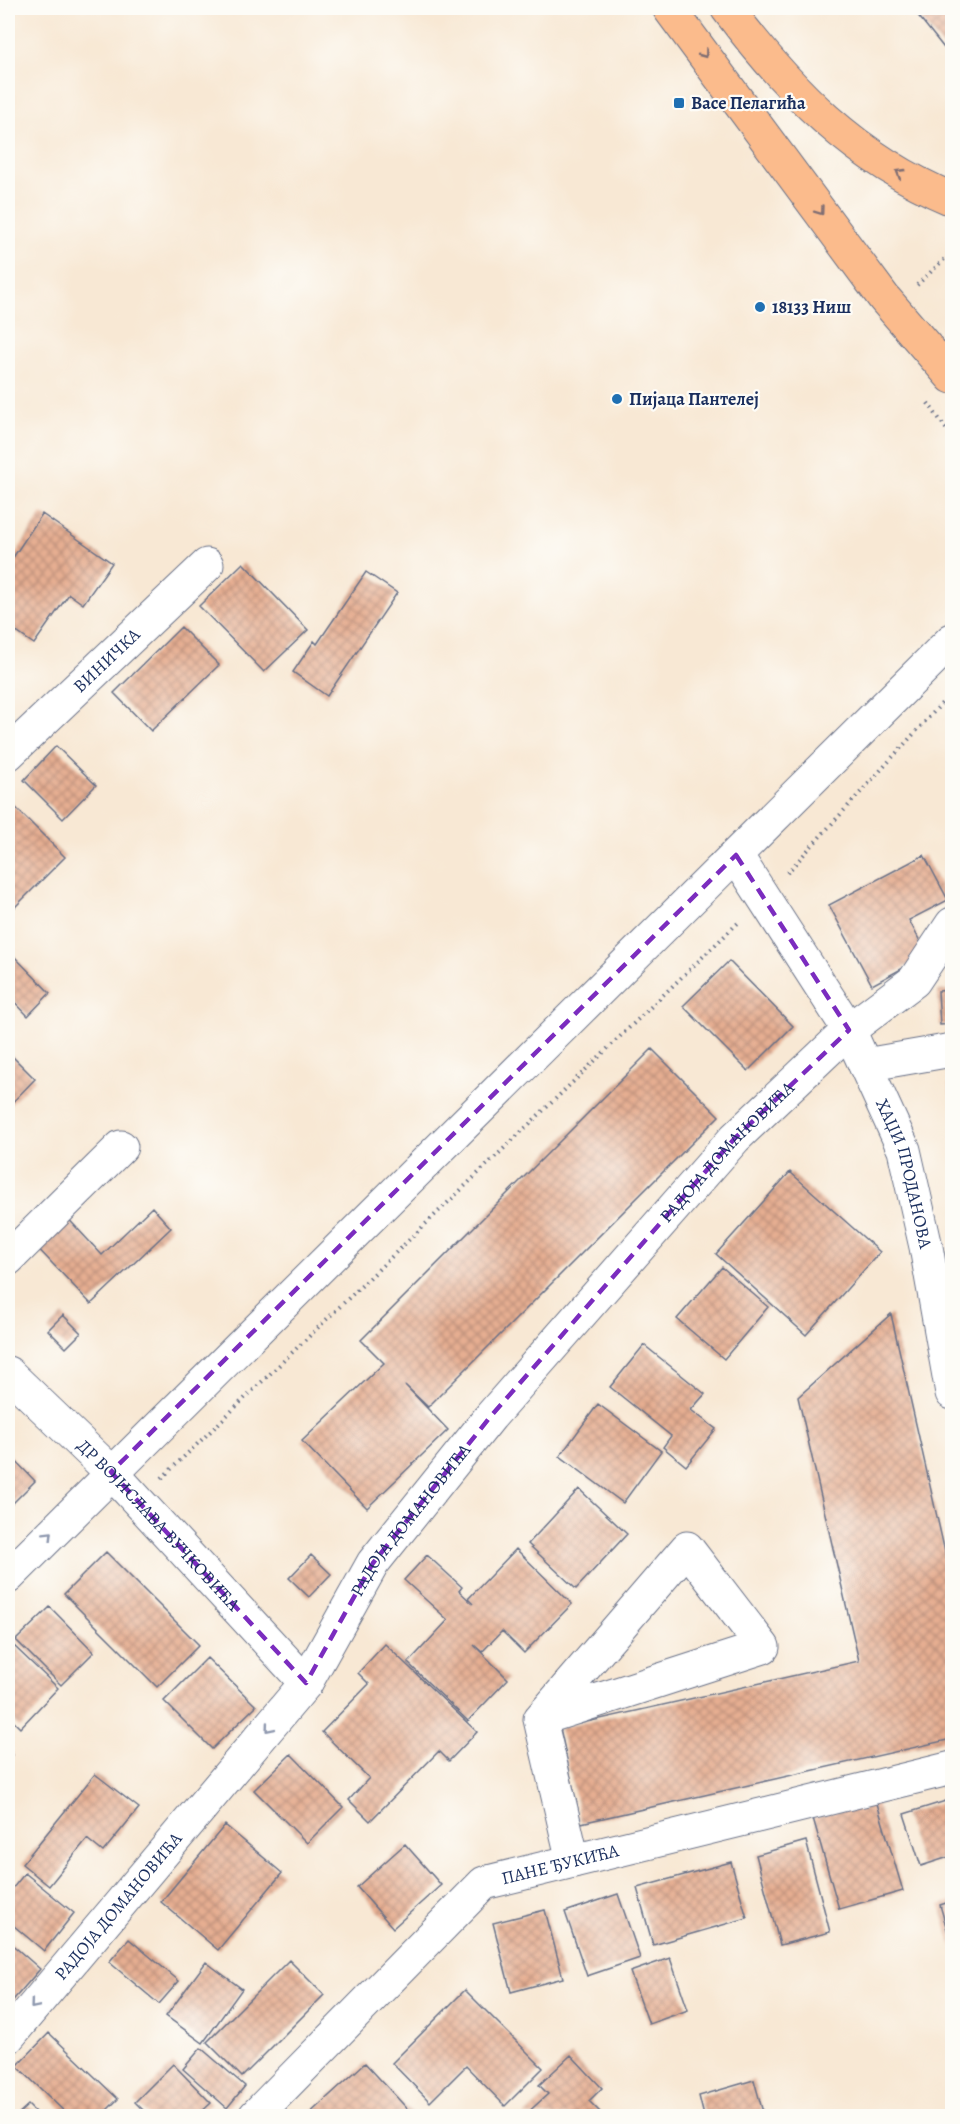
<svg xmlns="http://www.w3.org/2000/svg" width="960" height="2124" font-family="Alegreya,serif">
<style>
.building{fill:url(#building-cross-hatch)}
.lines{fill:none;stroke-linecap:round;stroke-linejoin:round}
.minor-casing{stroke:#687087;stroke-width:35}
.major-casing{stroke:#687087;stroke-width:35}
.path{stroke:#687087;stroke-width:4;stroke-dasharray:1.5 4.5;stroke-linecap:butt}
.minor{stroke:#fff;stroke-width:33}
.major{stroke:#fbbb8c;stroke-width:33}
.oneway{stroke:#806e73}
.oneway2{stroke:#8d97ae}
.marked{fill:none;stroke:#7b2cbf;stroke-width:4.5;stroke-dasharray:12 8;stroke-linejoin:round}
.poi-dot{fill:#1f6fb2;stroke:#fdfcf7;stroke-width:2}
.labels{text-anchor:middle;dominant-baseline:central;stroke-width:4.5;stroke-linejoin:round;paint-order:stroke}
.poi-label{font-size:18px;font-weight:bold;fill:#1b2f5e;stroke:#fdfcf7;text-anchor:start}
.street-label{font-size:18px;fill:#1b2f5e;stroke:#fdfcf7}
</style>
<defs>
<pattern id="building-cross-hatch" width="8" height="8" patternUnits="userSpaceOnUse" patternTransform="scale(1.5)"><rect width="8" height="8" fill="#e6ae91"/><path d="M0 0l8 8M0 8l8-8" fill="none" stroke="#ba8e7a"/></pattern>
</defs>
<rect width="100%" height="100%" fill="#fdfcf7"/>
<filter id="ink" filterUnits="userSpaceOnUse"><feTurbulence type="fractalNoise" baseFrequency=".0167" numOctaves="2"/><feDisplacementMap in="SourceGraphic" scale="12" xChannelSelector="R" yChannelSelector="G"/><feConvolveMatrix kernelMatrix="1 2 1 2 8 2 1 2 1" color-interpolation-filters="sRGB"/></filter>
<filter id="wash" filterUnits="userSpaceOnUse"><feTurbulence type="fractalNoise" baseFrequency=".008" numOctaves="4" result="noise"/><feDisplacementMap in="SourceGraphic" scale="24" xChannelSelector="R" yChannelSelector="G"/><feGaussianBlur stdDeviation="1.35" result="paint"/><feColorMatrix in="noise" values="0 0 0 0 0 0 0 0 0 0 0 0 0 0 0 0 0 1.4 0 .05"/><feComposite in="paint" operator="in"/></filter>
<g filter="url(#wash)">
<rect width="100%" height="100%" fill="#f8e8d4"/>
<g id="blocks">
<path class="building" d="M912,8H952V58Z
M42,514L112,563L83,604L69,594L34,644L8,626V565Z
M243,563L308,630L264,672L199,606Z
M366,572L397,593L327,696L293,672L314,641L317,644Z
M181,627L219,665L151,731L114,693Z
M56,746L96,785L63,819L24,780Z
M8,800L65,857L8,914Z
M924,855L948,900L909,920L927,955L872,985L829,905Z
M8,950L50,993L28,1016L8,995Z
M729,961L793,1026L748,1071L683,1006Z
M952,990V1024L940,1025L938,991Z
M652,1049L719,1116L428,1407L405,1385L448,1430L367,1508L302,1441L384,1363L361,1340Z
M8,1052L35,1079L8,1107Z
M952,1083V1098L951,1099L948,1084Z
M790,1172L880,1252L806,1335L716,1254Z
M152,1207L171,1228L91,1304L31,1241L62,1212L102,1255Z
M722,1267L768,1307L724,1359L677,1319Z
M891,1314L952,1583V1739L581,1823L560,1728L859,1661L798,1397Z
M63,1315L81,1333L66,1348L48,1330Z
M644,1345L705,1394L691,1410L716,1429L686,1466L663,1447L671,1436L610,1387Z
M598,1404L661,1451L623,1503L560,1456Z
M8,1453L35,1481L8,1508Z
M579,1489L627,1534L576,1589L528,1544Z
M516,1549L572,1604L524,1653L502,1631L482,1652L474,1645L508,1679L468,1721L408,1663L448,1620L404,1580L427,1555L462,1587L459,1591L473,1604L468,1599Z
M106,1552L199,1645L157,1687L64,1594Z
M311,1555L331,1574L309,1597L289,1578Z
M50,1607L94,1652L61,1685L16,1640Z
M385,1644L477,1732L449,1761L439,1751L370,1821L349,1800L369,1778L322,1732L369,1684L358,1673Z
M14,1646L58,1688L20,1728L8,1716V1652Z
M207,1658L256,1706L212,1749L164,1701Z
M8,1749L13,1755L8,1761Z
M291,1754L343,1807L307,1843L254,1790Z
M95,1774L139,1808L103,1852L87,1839L49,1886L22,1864Z
M952,1799V1856L921,1866L904,1814Z
M876,1800L903,1891L839,1909L813,1818Z
M225,1825L282,1873L218,1950L161,1902Z
M806,1841L830,1932L780,1945L756,1855Z
M405,1844L441,1885L393,1928L357,1887Z
M731,1862L747,1918L653,1945L637,1888Z
M25,1873L74,1913L44,1951L8,1921V1894Z
M618,1894L640,1958L587,1976L565,1912Z
M952,1901V1947L940,1905Z
M545,1910L563,1978L511,1992L493,1923Z
M129,1939L179,1981L159,2004L109,1962Z
M8,1941L40,1969L8,2006Z
M670,1958L688,2010L649,2024L630,1972Z
M289,1960L324,1995L242,2077L207,2042Z
M206,1962L242,1989L203,2043L166,2016Z
M465,1990L543,2068L505,2106L466,2066L430,2102L392,2063Z
M49,2033L118,2099L101,2116H69L17,2066Z
M201,2048L245,2086L227,2108L183,2069Z
M571,2055L602,2088L589,2101L604,2116H524L548,2094L539,2085Z
M365,2063L414,2116H307Z
M173,2064L211,2103L197,2116H149L135,2102Z
M754,2080L764,2116H704L699,2096Z
M28,2105L39,2116H16Z"/>
</g>
</g>
<g filter="url(#ink)">
<use href="#blocks" fill-opacity="0" stroke="#687087" stroke-width="1.5"/>
<g class="lines">
<g class="minor-casing">
<g id="minor">
<path id="s1" d="M8,754L207,565"/>
<path id="s2" d="M736,855L849,1030L904,1150L926,1247L952,1393"/>
<path d="M865,1065L952,1050"/>
<path d="M8,1259L121,1147"/>
<path id="s3" d="M8,1373L111,1472L306,1683"/>
<path d="M8,1577L952,640"/>
<path d="M540,1719L687,1548L763,1647L540,1719L573,1861"/>
<path id="s4" d="M8,2037L306,1683L373,1563L491,1416L735,1138L849,1030L914,981L952,924"/>
<path id="s5" d="M255,2116L484,1883L952,1768"/>
</g>
</g>
<g class="major-casing">
<path id="major" d="M669,8L884,298L952,377
M727,8C788,90 855,159 952,199"/>
</g>
<path class="path" d="M917,285L952,252
M928,403L952,437
M787,873L952,692
M162,1478L740,921"/>
<use href="#minor" class="minor"/>
<use href="#major" class="major"/>
</g>
<defs><path id="oneway-chevron" d="M-2-3.5L2.5 0L-2 3.5" fill="none" stroke-width="1.6" stroke-linecap="round" stroke-linejoin="round" transform="scale(1.5)"/></defs>
<g class="oneway">
<use href="#oneway-chevron" transform="translate(704 54) rotate(53)"/>
<use href="#oneway-chevron" transform="translate(900 173) rotate(-149)"/>
<use href="#oneway-chevron" transform="translate(820 211) rotate(54)"/>
</g>
<g class="oneway2">
<use href="#oneway-chevron" transform="translate(49 1535) rotate(-45)"/>
<use href="#oneway-chevron" transform="translate(269 1728) rotate(130)"/>
<use href="#oneway-chevron" transform="translate(34 2005) rotate(130)"/>
</g>
</g>
<path class="marked" d="M736,855L849,1030L735,1138L491,1416L373,1563L306,1683L111,1472Z"/>
<g class="poi-dot">
<rect x="673" y="97" width="12" height="12" rx="3"/>
<circle cx="760" cy="307" r="6"/>
<circle cx="617" cy="399" r="6"/>
</g>
<g class="labels">
<g class="poi-label">
<text x="691" y="103">Васе Пелагића</text>
<text x="772" y="307">18133 Ниш</text>
<text x="629" y="399">Пијаца Пантелеј</text>
</g>
<g class="street-label">
<text stroke="none"><textPath href="#s1" startOffset="136">ВИНИЧКА</textPath></text>
<text stroke="none"><textPath href="#s4" startOffset="1143">РАДОЈА ДОМАНОВИЋА</textPath></text>
<text stroke="none"><textPath href="#s2" startOffset="363">ХАЏИ ПРОДАНОВА</textPath></text>
<text stroke="none"><textPath href="#s4" startOffset="657">РАДОЈА ДОМАНОВИЋА</textPath></text>
<text stroke="none"><textPath href="#s3" startOffset="214">ДР ВОЈИСЛАВА ВУЧКОВИЋА</textPath></text>
<text stroke="none"><textPath href="#s5" startOffset="405">ПАНЕ ЂУКИЋА</textPath></text>
<text stroke="none"><textPath href="#s4" startOffset="171">РАДОЈА ДОМАНОВИЋА</textPath></text>
</g>
</g>
<rect width="960" height="2124" fill="none" stroke="#fdfcf7" stroke-width="30"/>
</svg>
